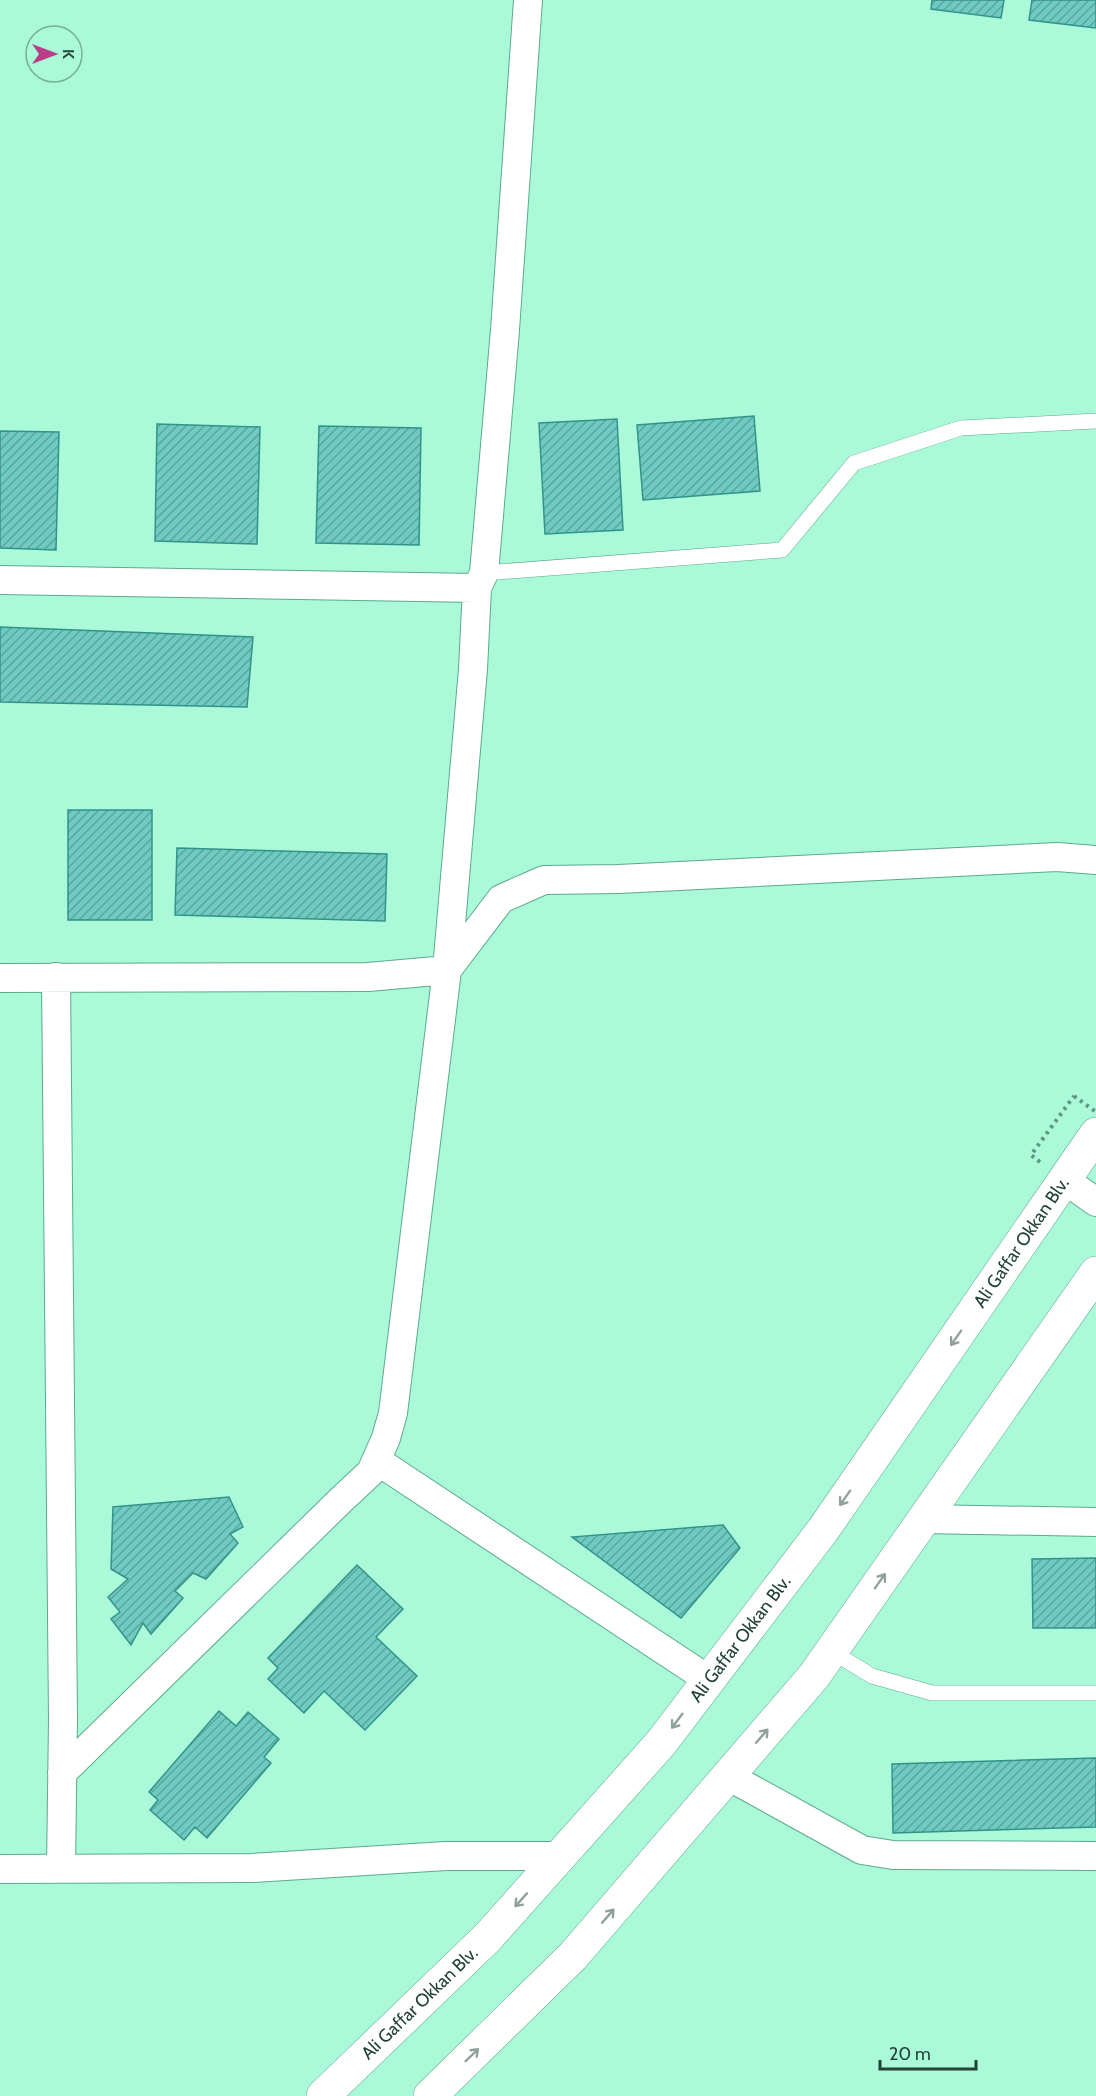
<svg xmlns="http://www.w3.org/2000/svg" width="1096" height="2096" font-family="Cabin,sans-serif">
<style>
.building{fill:url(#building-hatch);stroke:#32938a;stroke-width:1.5}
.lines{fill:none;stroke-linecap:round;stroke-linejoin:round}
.service-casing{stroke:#5caa8c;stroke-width:16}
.minor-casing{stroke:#5caa8c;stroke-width:30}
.secondary-casing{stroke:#5caa8c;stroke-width:34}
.path{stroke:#609680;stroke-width:4;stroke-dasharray:3 4.5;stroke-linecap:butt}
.service{stroke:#fff;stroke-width:15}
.minor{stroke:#fff;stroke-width:28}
.secondary{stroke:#fff;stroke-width:33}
.path-bridge{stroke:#609680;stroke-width:4;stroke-dasharray:3 4.5;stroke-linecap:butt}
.oneway{stroke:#90a19a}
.labels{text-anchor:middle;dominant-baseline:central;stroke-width:4.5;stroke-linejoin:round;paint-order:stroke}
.street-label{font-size:18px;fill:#224336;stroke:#aaf9d8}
</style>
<defs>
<pattern id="building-hatch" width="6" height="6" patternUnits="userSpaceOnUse" patternTransform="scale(1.5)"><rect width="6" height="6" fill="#6fcbc1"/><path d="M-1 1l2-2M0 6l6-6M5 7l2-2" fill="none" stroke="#5ba69e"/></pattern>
</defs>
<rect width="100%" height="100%" fill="#aaf9d8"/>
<path class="building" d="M932,0H1004L1001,18L931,9Z
M1032,0H1096V28L1029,20Z
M754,416L760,491L643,500L637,425Z
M617,419L623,530L545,534L539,423Z
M157,424L260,427L257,544L155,541Z
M319,426L421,428L419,545L316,543Z
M0,431L59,432L56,550L0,548Z
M0,627L253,637L247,707L0,702Z
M68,810H152V920H68Z
M177,848L387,854L385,921L175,915Z
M229,1497L243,1527L230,1534L238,1543L206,1579L193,1573L175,1591L183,1598L151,1634L143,1623L131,1645L111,1619L120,1612L108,1597L128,1579L111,1569L113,1507Z
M723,1525L740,1548L681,1618L572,1537Z
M1096,1558V1628H1033L1032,1559Z
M357,1565L403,1609L376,1637L417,1676L365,1730L324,1691L304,1713L268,1679L278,1668L268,1658Z
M219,1711L236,1726L248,1712L279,1739L264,1757L271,1763L207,1838L195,1827L184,1840L150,1810L158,1800L149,1792Z
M1096,1758V1827L893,1833L892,1764Z"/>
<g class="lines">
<g class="service-casing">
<path id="service" d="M484,573L782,550L854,463L961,428L1096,421
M831,1651L872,1676L932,1693H1096"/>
</g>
<g class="minor-casing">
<path id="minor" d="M0,580L477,588
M56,977L63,1720L61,1868
M0,978L368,977L447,970L501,899L544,880L619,879L1057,857L1096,860
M1065,1180L1096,1202
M376,1460L709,1680
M923,1519L1096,1522
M62,1773L341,1500L371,1472L386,1438L393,1413L447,970L473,669L477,588L484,573L505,330L528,0
M728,1776L862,1850L893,1855L1096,1856
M0,1869L252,1868L446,1856H560"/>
</g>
<g class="secondary-casing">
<g id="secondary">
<path id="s1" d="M323,2096L488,1937L661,1743L823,1530L1096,1134"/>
<path d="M430,2096L573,1956L814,1676L1096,1273"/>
</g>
</g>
<path class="path" d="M1040,1162L1031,1155L1074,1096"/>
<use href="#service" class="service"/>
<use href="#minor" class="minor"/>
<use href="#secondary" class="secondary"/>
<path class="path-bridge" d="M1074,1096L1096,1112"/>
</g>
<defs><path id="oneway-shaft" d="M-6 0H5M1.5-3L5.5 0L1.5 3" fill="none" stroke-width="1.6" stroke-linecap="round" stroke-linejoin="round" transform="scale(1.5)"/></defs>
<g class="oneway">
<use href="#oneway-shaft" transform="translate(956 1338) rotate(125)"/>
<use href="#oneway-shaft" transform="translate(845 1498) rotate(125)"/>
<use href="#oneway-shaft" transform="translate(880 1581) rotate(-55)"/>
<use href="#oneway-shaft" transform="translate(677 1721) rotate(127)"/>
<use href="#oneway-shaft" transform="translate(762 1736) rotate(-49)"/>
<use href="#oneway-shaft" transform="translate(521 1900) rotate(132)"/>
<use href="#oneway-shaft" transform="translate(608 1916) rotate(-49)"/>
<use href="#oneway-shaft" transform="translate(472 2055) rotate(-44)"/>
</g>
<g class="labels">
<g class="street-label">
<text stroke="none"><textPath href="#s1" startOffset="1106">Ali Gaffar Okkan Blv.</textPath></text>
<text stroke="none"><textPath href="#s1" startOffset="620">Ali Gaffar Okkan Blv.</textPath></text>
<text stroke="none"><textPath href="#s1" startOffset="134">Ali Gaffar Okkan Blv.</textPath></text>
</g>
</g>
<g transform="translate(54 54) rotate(90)"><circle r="28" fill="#aaf9d8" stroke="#74b097" stroke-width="1.5"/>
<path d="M0-4.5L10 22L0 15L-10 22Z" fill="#bb3d8a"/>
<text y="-9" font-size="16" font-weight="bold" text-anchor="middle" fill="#224336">K</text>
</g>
<path d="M880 2060v9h96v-9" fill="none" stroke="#224336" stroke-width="3"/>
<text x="889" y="2060" font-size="18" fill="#224336" stroke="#aaf9d8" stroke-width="4.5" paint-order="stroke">20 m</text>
</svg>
